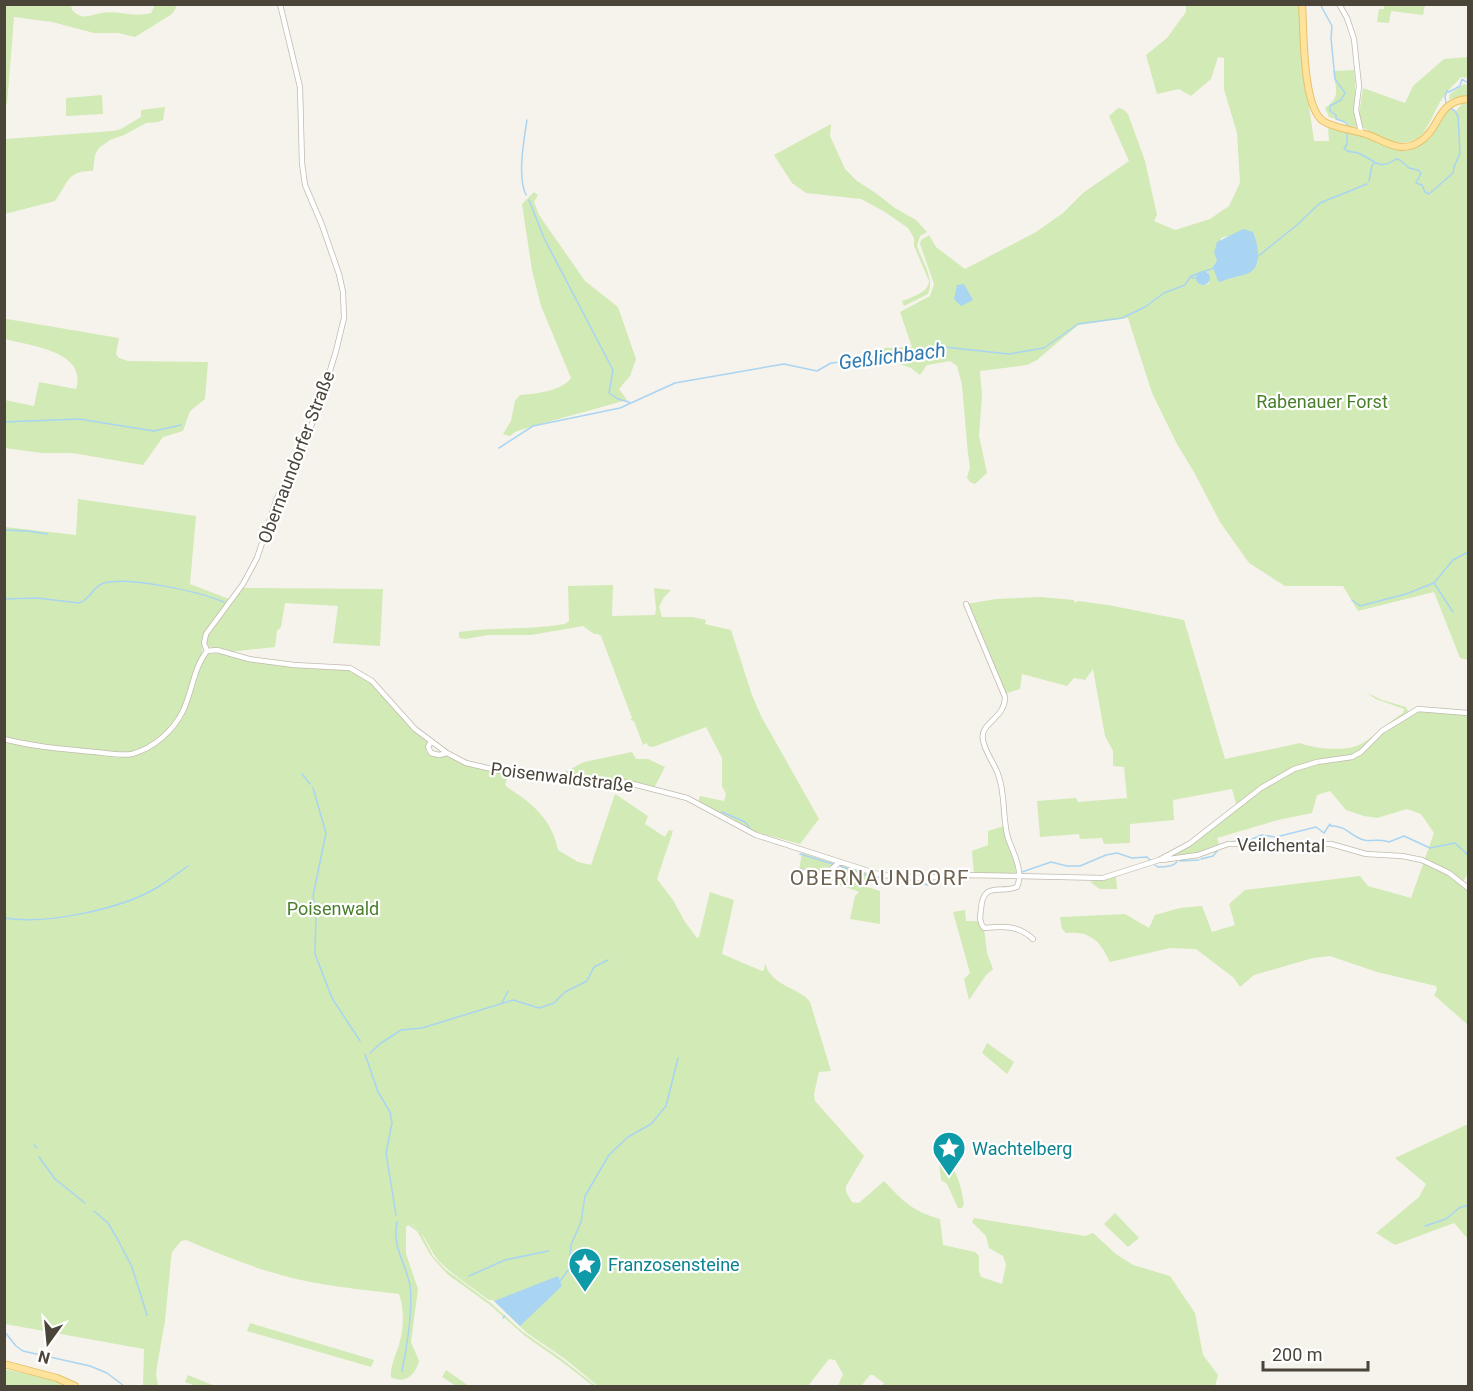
<svg xmlns="http://www.w3.org/2000/svg" width="1473" height="1391" font-family="Roboto,sans-serif">
<style>
.green{fill:#d2eab5;fill-rule:evenodd}
.water{fill:#a9d4f2}
.lines{fill:none;stroke-linecap:round;stroke-linejoin:round}
.stream{stroke:#a9d4f2;stroke-width:1.5}
.minor-casing{stroke:#c2bbae;stroke-width:6}
.major-casing{stroke:#e6c16a;stroke-width:8}
.minor{stroke:#fff;stroke-width:4.5}
.major{stroke:#ffe39c;stroke-width:6}
.labels{text-anchor:middle;dominant-baseline:central;stroke-width:4.5;stroke-linejoin:round;paint-order:stroke}
.park-label{font-size:18px;fill:#4a7f2a;stroke:#fff}
.street-label{font-size:18px;fill:#4b4439;stroke:#fff}
.culture-label{font-size:18px;fill:#0d838f;stroke:#fff;text-anchor:start}
.water-label{font-size:20px;font-style:italic;fill:#2e7ab2;stroke:#fff}
.quarter-label{font-size:21px;letter-spacing:1.5px;fill:#6e6250;stroke:#fff}
</style>
<rect width="100%" height="100%" fill="#f6f3ec"/>
<path class="green" d="M4,5H71L72,10C74,12 78,15 81,16C88,18 94,14 101,13C118,10 134,18 151,13L155,5H175L176,8L172,14L135,37L118,33H94L52,22L14,17L7,104H5Z
M1186,5H1301L1300,43L1314,141H1329L1328,128C1342,130 1353,131 1367,137C1381,142 1399,157 1415,148C1430,141 1439,121 1448,108L1455,112L1464,101L1468,103V660L1460,658L1434,592L1358,611L1343,586H1285L1249,563L1220,522L1195,474L1177,444L1152,393L1128,318L1078,325L1037,360L1027,365L980,371L982,396L979,436L987,473L975,484L970,482L967,478L970,467L968,454L962,385L957,366L950,361L927,365L920,375L911,368L888,360L890,357L879,356L878,353L885,348L912,347L900,312L930,296L934,284L920,244L921,240L929,235L936,247L965,269L1036,232L1063,213L1083,193L1129,161L1109,116L1118,108L1123,109L1128,114L1145,161L1157,215L1154,221L1175,230L1210,219L1229,206L1240,183L1237,133L1224,89V58L1218,57L1211,79L1191,96L1179,89L1157,94L1146,55L1167,38L1186,12ZM1227,236L1258,262C1252,275 1236,277 1223,280L1214,264L1217,260L1221,238ZM1205,271L1208,272L1209,284L1201,285L1196,278L1199,274Z
M1384,5V4L1425,5L1423,15L1391,11L1389,23L1377,22L1379,9H1384Z
M1468,57V78L1461,77C1454,85 1446,92 1440,102C1434,112 1430,125 1422,134C1405,152 1378,137 1362,127L1359,114L1363,88L1405,103L1413,86L1444,59Z
M1354,70C1357,90 1352,108 1358,127L1349,126L1346,122L1329,117L1325,108C1341,97 1336,89 1333,71Z
M1464,84L1468,85V95L1449,99L1450,94Z
M102,95L103,114L66,116V98Z
M165,107L163,120L158,122L146,123L124,135L110,140L99,148L95,155L93,171C67,170 69,182 55,201L5,214V139L113,131L121,129L141,117V110Z
M831,124L830,136L845,169L857,181L877,194L895,208L916,220L927,232L920,236L917,246C922,261 935,278 928,294L904,306L902,301C912,297 928,293 929,281L914,246V238L908,228L885,212L861,199L806,193L792,183L774,155Z
M534,192L538,195L534,202L539,215L585,281L618,307L636,359L630,376L619,389L627,400L533,426L515,432L510,436L503,434L511,421L515,401L520,395C536,394 562,391 571,378L541,306L532,270L522,204Z
M7,319L119,338L116,354L119,358L128,361L208,362L205,399L190,411L183,431L163,437L143,465L72,453H42L5,448V400L34,406L39,382L76,389C88,351 30,346 5,339V320Z
M78,499L196,516L190,584L229,599C217,616 203,632 202,654L226,653L249,660L348,669C382,682 400,718 427,741L426,751C431,757 439,758 446,755L509,774L505,785L507,787C532,803 552,819 558,850L578,862L591,865L615,794L648,816L645,824L665,837L669,830L673,831L657,879L673,900L685,922L697,938L699,937L710,892L734,900L722,954L762,971L764,970L765,963C771,987 801,988 810,1002L831,1071L819,1072L814,1094L815,1101L864,1156L846,1186V1192L852,1202L859,1203L884,1181C904,1202 912,1211 940,1219L943,1245L975,1252L979,1256V1271L981,1277L1002,1284L1006,1265L1003,1256L989,1248L986,1236L972,1222L974,1218L1085,1236L1093,1233L1116,1254L1133,1265L1170,1276L1195,1313L1203,1355L1218,1375L1215,1386H882L884,1383L873,1375H870L861,1386H838L843,1374L835,1360L829,1359L808,1386H598L565,1359L527,1333L493,1300H489C473,1288 455,1277 441,1263C428,1250 426,1232 410,1223L420,1231L433,1256L445,1269L492,1304L523,1332L562,1359L596,1386H593L565,1364L525,1336L490,1305L447,1274L431,1256L417,1231L408,1225L406,1227V1254L418,1289L411,1342L419,1361C416,1374 405,1385 391,1377C390,1364 397,1354 400,1341C404,1326 404,1308 399,1294C360,1289 319,1286 281,1275C248,1266 217,1253 186,1240L181,1241L172,1252L171,1259L165,1321L157,1366L156,1375L158,1386H143L144,1349L5,1324V527L76,535Z
M613,585L612,616L655,615L656,609L654,588L671,590L664,597L659,607L662,617H692L706,620L705,624L731,630L752,695L761,716L819,819L800,844L752,831L698,802L700,796L724,801L726,794L722,786V758L706,727L653,747L648,746L647,743L643,745L634,721L630,720L632,718L601,636L598,634H594L583,626L531,635H488L466,639L459,638V632C495,627 529,630 565,624L569,621L568,586Z
M242,588L383,589L380,646L333,643L338,606L285,603L281,627L277,631L275,647L230,652L209,647L207,645V637Z
M1041,597L1074,600L1075,603L1078,601L1108,605L1184,620L1225,759L1300,743C1314,749 1347,752 1361,744C1376,736 1388,722 1403,713L1404,709L1376,699L1365,692L1382,700L1406,707L1409,713L1418,709L1468,713V873L1463,882L1468,888V1025L1434,995L1437,990L1436,986L1377,972L1330,956L1313,958L1254,975L1240,987L1234,978L1196,949L1170,948L1110,962C1100,941 1091,931 1066,933L1062,929L1060,917L1125,914L1149,928L1155,915L1180,908L1202,906L1212,932L1235,925L1229,904L1245,890L1360,876L1368,886L1411,898L1434,833L1421,814L1407,809L1377,818L1364,816L1346,810L1330,791L1317,795L1312,813L1278,820L1217,838L1219,844L1196,853L1171,857L1169,855L1195,843L1242,802L1240,801L1236,804L1232,789L1173,800L1174,820L1130,824V843L1104,844L1102,838L1080,839L1079,834L1040,837L1037,801L1076,798L1078,802L1127,798L1124,767L1113,766V751L1105,736L1093,669L1085,680L1074,678L1067,686L1022,674L1020,689L1004,694L966,604L996,599Z
M632,752L636,759H648L665,767L654,788L622,781L559,775L584,762Z
M1004,826L1013,852L1016,873L974,874L972,851L988,845V831Z
M802,853L836,864L822,875L799,870Z
M844,865L871,874L872,878L867,887L880,891V924L850,919L855,896L859,892L838,884Z
M1116,876L1117,889H1100L1090,882Z
M965,910L966,921H980L984,928L987,953L993,969L986,975L969,1000L964,979L970,973L953,912Z
M987,1043L1014,1062L1007,1074L982,1053Z
M1468,1124V1239L1454,1223L1395,1245L1376,1233L1419,1197L1426,1184L1395,1158Z
M942,1159C958,1167 961,1188 964,1204L962,1208H958L947,1184L941,1180L939,1163Z
M1115,1213L1139,1238L1128,1247L1104,1224Z
M250,1323L374,1360L371,1367L247,1331Z
M4,1369L50,1379L68,1386H5Z
M446,1370L469,1386H456L442,1377Z
M188,1375L215,1386H196L185,1382Z"/>
<path class="water" d="M1243,229L1253,232C1258,245 1263,266 1249,273C1240,277 1230,277 1221,282L1218,281L1213,267L1217,260L1214,253L1217,242Z
M1196 278a7 7 0 1 1 14 0a7 7 0 1 1-14 0Z
M964,284L973,300L961,306L954,299L957,285Z
M558,1276L562,1286L520,1326L494,1301Z"/>
<g class="lines">
<path class="stream" d="M1320,4L1332,26L1331,38L1335,79L1345,93L1341,100L1330,106V111L1336,115V119L1345,122L1348,126
M1446,103L1445,97L1447,91L1449,92L1460,86L1462,79L1468,83
M1347,132V144L1344,149C1349,153 1352,151 1358,153C1374,159 1379,172 1396,159L1400,160L1409,168L1418,170L1421,173L1416,183L1422,185L1425,192L1429,194L1453,173L1454,167L1460,153L1458,116L1455,111L1450,108
M1369,181L1372,165L1375,163
M526,195C517,176 524,140 527,120
M529,200L544,238L613,370L609,393L618,399L629,402
M1257,257L1297,225L1320,203L1367,184
M1191,276L1214,268
M4,422L79,419L154,431L181,425
M499,448L533,426L620,408L675,383L784,364L817,371L831,363L865,360L881,353L944,347L1009,354L1044,348L1078,324L1122,318L1145,307L1164,293L1185,285L1190,277L1196,278
M4,530L28,531L47,534
M1434,583L1453,612
M4,599L37,598L79,603C90,600 93,586 104,583C129,576 200,592 224,602
M1352,600L1360,606L1406,594L1434,583L1453,560L1468,552
M302,774L310,784
M313,788L326,833L313,896L316,915L315,954L332,998L360,1041
M722,812L745,822L751,830
M1248,841L1261,835L1276,837L1316,827L1324,833L1330,824L1331,826C1345,825 1352,837 1364,840C1373,842 1380,838 1389,842L1404,836L1430,848L1455,843L1468,855
M1230,842L1244,840
M800,854L833,864
M1201,859L1213,856L1218,850
M1180,861L1199,860
M1155,865L1158,867C1164,867 1173,867 1177,862
M840,866L871,877L907,879L928,885L934,879
M1022,872L1051,862L1067,866H1080L1106,855L1117,853L1132,858L1147,857L1151,861
M4,918C46,925 122,909 158,887C168,881 178,873 188,866
M502,1003L508,991
M370,1053L381,1043L401,1030L422,1028L513,1000L539,1008L554,1003L565,992L587,981L594,967L608,960
M365,1054L378,1092L390,1112L392,1123L386,1153L396,1215
M34,1145L37,1148
M39,1157L55,1179L85,1203
M94,1211L108,1223L118,1240L132,1267L147,1315
M397,1222C392,1249 406,1262 410,1286C413,1309 407,1348 402,1371
M1425,1226L1446,1219L1459,1208L1468,1205
M469,1276L505,1260L548,1251
M560,1281L569,1269L571,1245L581,1222L585,1196L609,1155L628,1137L651,1124L666,1106L678,1058
M503,1318L505,1316
M4,1331L16,1346L23,1351L90,1366L107,1373L124,1386"/>
<g class="minor-casing">
<path id="minor" d="M1339,4L1347,18L1354,39L1359,86L1356,110L1361,132
M966,604L1005,697C1005,719 979,723 983,740C985,752 994,763 998,774C1006,795 1002,818 1008,838C1013,853 1024,871 1017,887C999,894 983,881 981,909C980,917 979,922 984,928C1003,926 1018,925 1033,939
M207,651L217,650L249,659L294,665L350,668L372,681L415,729L447,753L466,763L514,774L629,783L687,798L756,835L881,875L921,878L968,875L1103,878L1159,860L1189,844L1261,788L1294,769L1317,762L1352,757L1361,752L1382,731L1418,709L1468,713
M207,651L204,643L206,634L243,584L257,558L277,498L297,458L318,410L336,351L344,318L343,292L339,274L322,225L305,185L302,163L300,87L280,4
M4,739C34,747 65,749 95,752C107,753 120,756 132,754C154,748 173,731 183,711C192,692 194,667 207,651
M431,741L428,747L431,753L439,755L447,753
M1162,860L1198,855L1228,844H1331L1366,854L1402,856L1422,860L1449,873L1468,888
M799,871L823,876L840,862"/>
</g>
<g class="major-casing">
<path id="major" d="M1302,4C1304,29 1302,106 1323,121C1335,129 1357,130 1371,136C1387,143 1402,153 1419,142C1441,129 1436,101 1468,99
M4,1364L57,1378L75,1386"/>
</g>
<use href="#minor" class="minor"/>
<use href="#major" class="major"/>
</g>
<defs>
<g id="sight-pin" transform="scale(1.725)"><path d="M0 17L-7.5 6A9.5 9.5 0 1 1 7.5 6Z" fill="#0f9aa8" stroke="#fff"/><path d="M0-6L1.8-2.2L6-1.7L2.9 1.2L3.7 5.4L0 3.3L-3.7 5.4L-2.9 1.2L-6-1.7L-1.8-2.2Z" fill="#fff"/></g>
</defs>
<g fill-rule="evenodd">
<use href="#sight-pin" x="949" y="1148"/>
<use href="#sight-pin" x="585" y="1264"/>
</g>
<g class="labels">
<g class="park-label">
<text x="1322" y="401">Rabenauer Forst</text>
<text x="333" y="908">Poisenwald</text>
</g>
<g class="street-label">
<text transform="translate(296 457) rotate(-69)">Obernaundorfer Straße</text>
<text transform="translate(562 777) rotate(7)">Poisenwaldstraße</text>
<text transform="translate(1281 845) rotate(1)">Veilchental</text>
</g>
<g class="culture-label">
<text x="972" y="1148">Wachtelberg</text>
<text x="608" y="1264">Franzosensteine</text>
</g>
<g class="water-label">
<text transform="translate(892 356) rotate(-7)">Geßlichbach</text>
</g>
<g class="quarter-label">
<text x="880" y="878">OBERNAUNDORF</text>
</g>
</g>
<rect width="1473" height="1391" fill="none" stroke="#4b4439" stroke-width="12"/>
<g transform="translate(48 1343) rotate(195)" stroke="#ffffff" stroke-width="4.5" paint-order="stroke">
<path d="M0-4.5L10 22L0 15L-10 22Z" fill="#4b4439"/>
<text y="-9" font-size="16" font-weight="bold" text-anchor="middle" fill="#4b4439">N</text>
</g>
<path d="M1263 1361v9h105v-9" fill="none" stroke="#4b4439" stroke-width="3"/>
<text x="1272" y="1361" font-size="18" fill="#4b4439" stroke="#ffffff" stroke-width="4.5" paint-order="stroke">200 m</text>
</svg>
